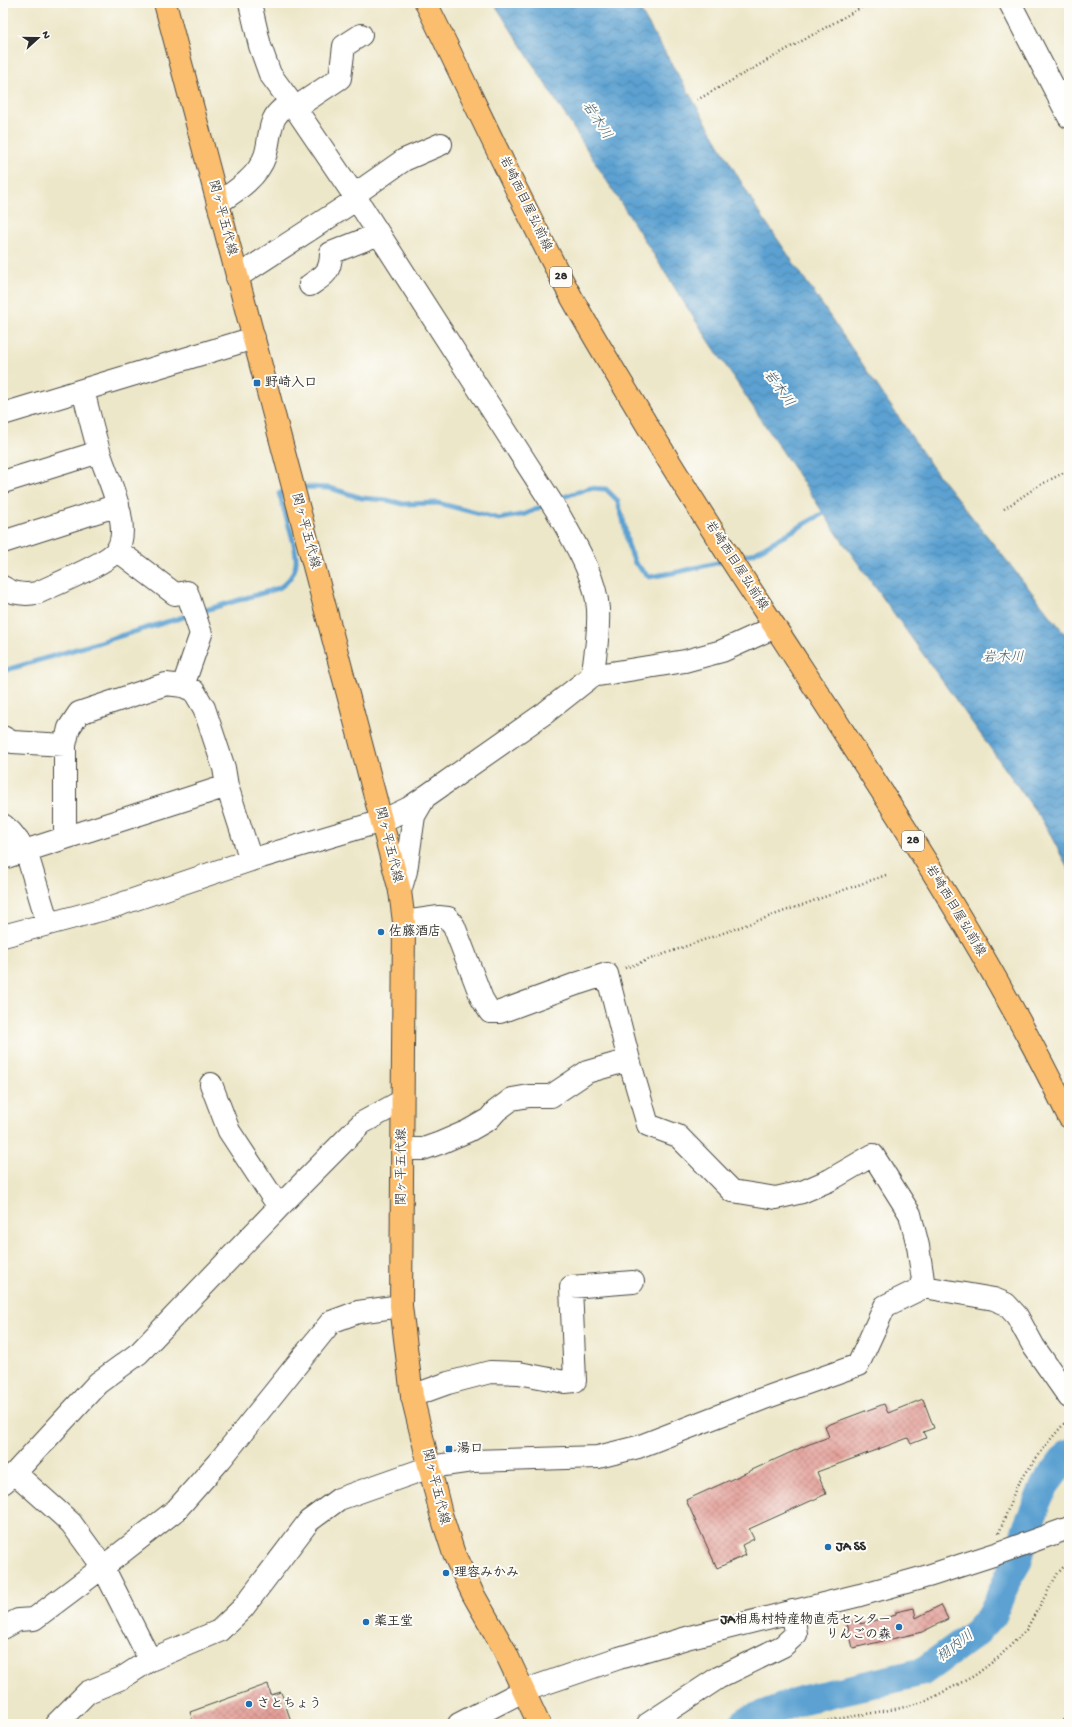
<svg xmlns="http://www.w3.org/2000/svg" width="1072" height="1727" font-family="'Gochi Hand','Klee One',sans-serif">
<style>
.water{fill:url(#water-waves);stroke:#44667e}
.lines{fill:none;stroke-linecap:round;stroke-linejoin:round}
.stream{stroke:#5ca1d1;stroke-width:5}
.river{stroke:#5ca1d1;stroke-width:29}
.building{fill:url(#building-cross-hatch)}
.minor-casing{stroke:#484743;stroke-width:24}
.major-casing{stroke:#484743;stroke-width:24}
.path{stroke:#484743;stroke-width:2.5;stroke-dasharray:1 3;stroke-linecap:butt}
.minor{stroke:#fff;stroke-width:22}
.major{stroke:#fbbe6e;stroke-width:22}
.poi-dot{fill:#1f6fb2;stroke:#fdfcf7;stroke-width:1.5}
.labels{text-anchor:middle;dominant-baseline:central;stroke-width:4;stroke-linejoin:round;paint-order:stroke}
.shield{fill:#fdfcf7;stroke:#6a6a68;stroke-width:1}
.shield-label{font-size:12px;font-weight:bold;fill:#2b2b2b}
.street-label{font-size:13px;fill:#2b2b2b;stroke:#fdfcf7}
.poi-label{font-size:13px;font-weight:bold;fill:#2b2b2b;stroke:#fdfcf7;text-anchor:start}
.water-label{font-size:14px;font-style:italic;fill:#3f5a6d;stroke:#fdfcf7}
</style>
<defs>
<pattern id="water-waves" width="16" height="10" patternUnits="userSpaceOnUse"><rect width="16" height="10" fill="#5ca1d1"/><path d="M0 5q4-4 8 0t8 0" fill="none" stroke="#4c83aa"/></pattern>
<pattern id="building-cross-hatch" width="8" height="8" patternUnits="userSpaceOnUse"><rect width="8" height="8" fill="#e39d96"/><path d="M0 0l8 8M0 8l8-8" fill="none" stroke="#b8807b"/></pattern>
</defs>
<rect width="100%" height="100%" fill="#fdfcf7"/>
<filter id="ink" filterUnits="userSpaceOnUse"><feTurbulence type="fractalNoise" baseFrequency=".025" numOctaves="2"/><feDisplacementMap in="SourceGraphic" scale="8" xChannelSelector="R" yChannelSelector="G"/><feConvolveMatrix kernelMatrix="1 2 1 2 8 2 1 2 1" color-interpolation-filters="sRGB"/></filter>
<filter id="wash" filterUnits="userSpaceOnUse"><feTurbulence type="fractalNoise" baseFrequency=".012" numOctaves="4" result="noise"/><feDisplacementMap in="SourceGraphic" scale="16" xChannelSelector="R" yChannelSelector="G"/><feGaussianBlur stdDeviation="0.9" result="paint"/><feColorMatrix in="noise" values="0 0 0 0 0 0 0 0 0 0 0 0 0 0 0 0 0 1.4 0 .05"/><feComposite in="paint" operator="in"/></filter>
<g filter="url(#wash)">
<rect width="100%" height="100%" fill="#ede7c9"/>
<path class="water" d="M494,3H636L757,209L933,468L1069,639V870L1044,823L840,538L692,315Z"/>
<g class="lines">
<path class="stream" d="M300,488L306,487L330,488L362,498L387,500L403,504L438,503L499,519L526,514L546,504
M555,500L589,488L606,489L617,500L623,519L628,545L635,563L649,577L678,572L725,561
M737,558L754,553L829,510
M199,612L279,588C303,572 297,553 290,529C286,517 283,505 279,493L290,491
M3,671L190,615"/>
<path class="river" d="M743,1724L746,1721L802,1700L922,1672L976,1633L992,1615L1008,1578L1018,1561L1026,1530L1045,1485L1069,1453"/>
</g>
<g id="blocks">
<path class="building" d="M923,1399L934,1428L923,1432L926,1438L911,1444L908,1438L817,1472L826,1494L749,1529L754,1539L742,1545L746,1555L717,1568L686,1500L807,1445L829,1437L825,1426L884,1404L888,1413Z
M941,1605L948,1619L922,1632L853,1648L847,1623L860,1620V1624L896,1615V1612L914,1608L916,1618Z
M268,1684L271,1695L281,1692L292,1724H194L190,1712Z"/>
</g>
</g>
<g filter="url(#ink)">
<use href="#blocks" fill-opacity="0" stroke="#484743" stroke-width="1"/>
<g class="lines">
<g class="minor-casing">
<path id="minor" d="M1010,3L1069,117
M295,108L340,78L344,46L361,35
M354,195L404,160L441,144
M218,203C236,191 258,177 265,156C270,143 268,122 279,112C282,108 287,106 291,103
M237,277L357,199
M310,285C324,276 331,272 331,253L379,234
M3,414L254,338
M3,482L99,452
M3,542L118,505
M117,550L175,594L187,592L201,634L183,686
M3,587C13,594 25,595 37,593C54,585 108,563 117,550C133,526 106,476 99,451C93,431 88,410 83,390
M592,676L685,661L722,651L775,627
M3,737L12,742L65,745
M3,825L11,832L26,851L48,924
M65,838L227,786
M3,858L65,838V745L69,728L79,713L166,684L183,686L194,691L204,708L224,768L227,786L251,860
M400,891L406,871L414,816L425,797
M404,922L439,917L448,918L454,926L482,999L490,1012H500L576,984L607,974L629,1060L648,1125L678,1136L732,1191L776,1198L802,1192L830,1180L873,1155L910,1214L918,1246L924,1287
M3,936L112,907L251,860L382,821L409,808L425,797L545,713L592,676C596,654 599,631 598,609C596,576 572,539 557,511L354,195L295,108L270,74L260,46L250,3
M211,1084L229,1131L279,1207
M402,1149H423L440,1143L468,1131L489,1119L496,1111L512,1099L529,1096H551L587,1072L629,1060
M412,1396L448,1383L490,1372L519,1373L565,1382L575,1381L571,1287L633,1282
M15,1473L71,1523L103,1567L150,1660
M3,1483L15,1473L98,1383L139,1353L279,1207L362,1123L402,1101
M3,1628L18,1620L34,1619L103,1567L176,1510L221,1459L331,1322L358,1312L401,1306
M56,1724L88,1692L122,1678L150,1660L219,1631L243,1608L309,1521L339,1499L430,1467L472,1461L598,1457L638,1447L762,1399L858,1365L885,1306L924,1287L994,1299L1006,1304L1017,1316L1034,1347L1069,1397
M459,1724L523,1691L619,1658L690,1637L860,1595L928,1576L996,1554L1069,1528
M648,1724L718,1678L783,1646L796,1634L793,1611"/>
</g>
<g class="major-casing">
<path id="major" d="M165,3L400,891L404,922L401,1306L412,1396L441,1514L454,1554L473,1594L504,1649L539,1724
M426,3C471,94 513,186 560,276C583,320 609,362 635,405C777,644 947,866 1069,1117"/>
</g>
<path class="path" d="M697,100L869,3
M1004,509L1038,486L1069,470
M625,968L886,875
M999,1533L1017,1485L1049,1441L1069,1418
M808,1724L901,1708L926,1701L974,1676L999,1657L1026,1630L1058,1573L1069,1561
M1063,1724L1069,1704"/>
<use href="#minor" class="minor"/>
<use href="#major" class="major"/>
</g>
</g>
<g class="poi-dot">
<rect x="253" y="379" width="8" height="8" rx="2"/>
<circle cx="381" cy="932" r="4"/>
<rect x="445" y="1445" width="8" height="8" rx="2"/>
<circle cx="828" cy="1547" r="4"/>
<circle cx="446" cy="1573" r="4"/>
<circle cx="366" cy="1622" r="4"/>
<circle cx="899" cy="1627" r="4"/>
<circle cx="249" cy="1704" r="4"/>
</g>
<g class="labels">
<g class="shield">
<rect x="550" y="267" width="22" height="20" rx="3"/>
<rect x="902" y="831" width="22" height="20" rx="3"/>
</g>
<g class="shield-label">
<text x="561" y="277">28</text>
<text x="913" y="841">28</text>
</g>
<g class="street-label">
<text transform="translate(525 204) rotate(64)">岩崎西目屋弘前線</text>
<text transform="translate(222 218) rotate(75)">関ヶ平五代線</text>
<text transform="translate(305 531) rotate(75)">関ヶ平五代線</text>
<text transform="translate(736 566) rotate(57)">岩崎西目屋弘前線</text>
<text transform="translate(388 845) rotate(76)">関ヶ平五代線</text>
<text transform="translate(955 911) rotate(59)">岩崎西目屋弘前線</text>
<text transform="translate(402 1167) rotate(-90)">関ヶ平五代線</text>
<text transform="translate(435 1487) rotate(76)">関ヶ平五代線</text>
</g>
<g class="poi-label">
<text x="265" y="383">野崎入口</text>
<text x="389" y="932">佐藤酒店</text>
<text x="457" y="1449">湯口</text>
<text x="836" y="1547">JA SS</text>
<text x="454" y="1573">理容みかみ</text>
<text x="891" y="1620" text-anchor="end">JA相馬村特産物直売センター<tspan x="891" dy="15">りんごの森</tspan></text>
<text x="374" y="1622">薬王堂</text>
<text x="257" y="1704">さとちょう</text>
</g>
<g class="water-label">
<text transform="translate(596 121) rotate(57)">岩木川</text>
<text transform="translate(778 389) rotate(54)">岩木川</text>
<text x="1003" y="658">岩木川</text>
<text transform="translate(956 1647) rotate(-37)">栩内川</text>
</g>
</g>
<rect width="1072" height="1727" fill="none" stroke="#fdfcf7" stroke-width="16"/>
<g transform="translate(38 38) rotate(69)" stroke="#fdfcf7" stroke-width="3" paint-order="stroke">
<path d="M0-3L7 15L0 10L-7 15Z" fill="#2b2b2b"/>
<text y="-6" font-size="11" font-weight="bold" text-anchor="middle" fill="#2b2b2b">N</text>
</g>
</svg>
